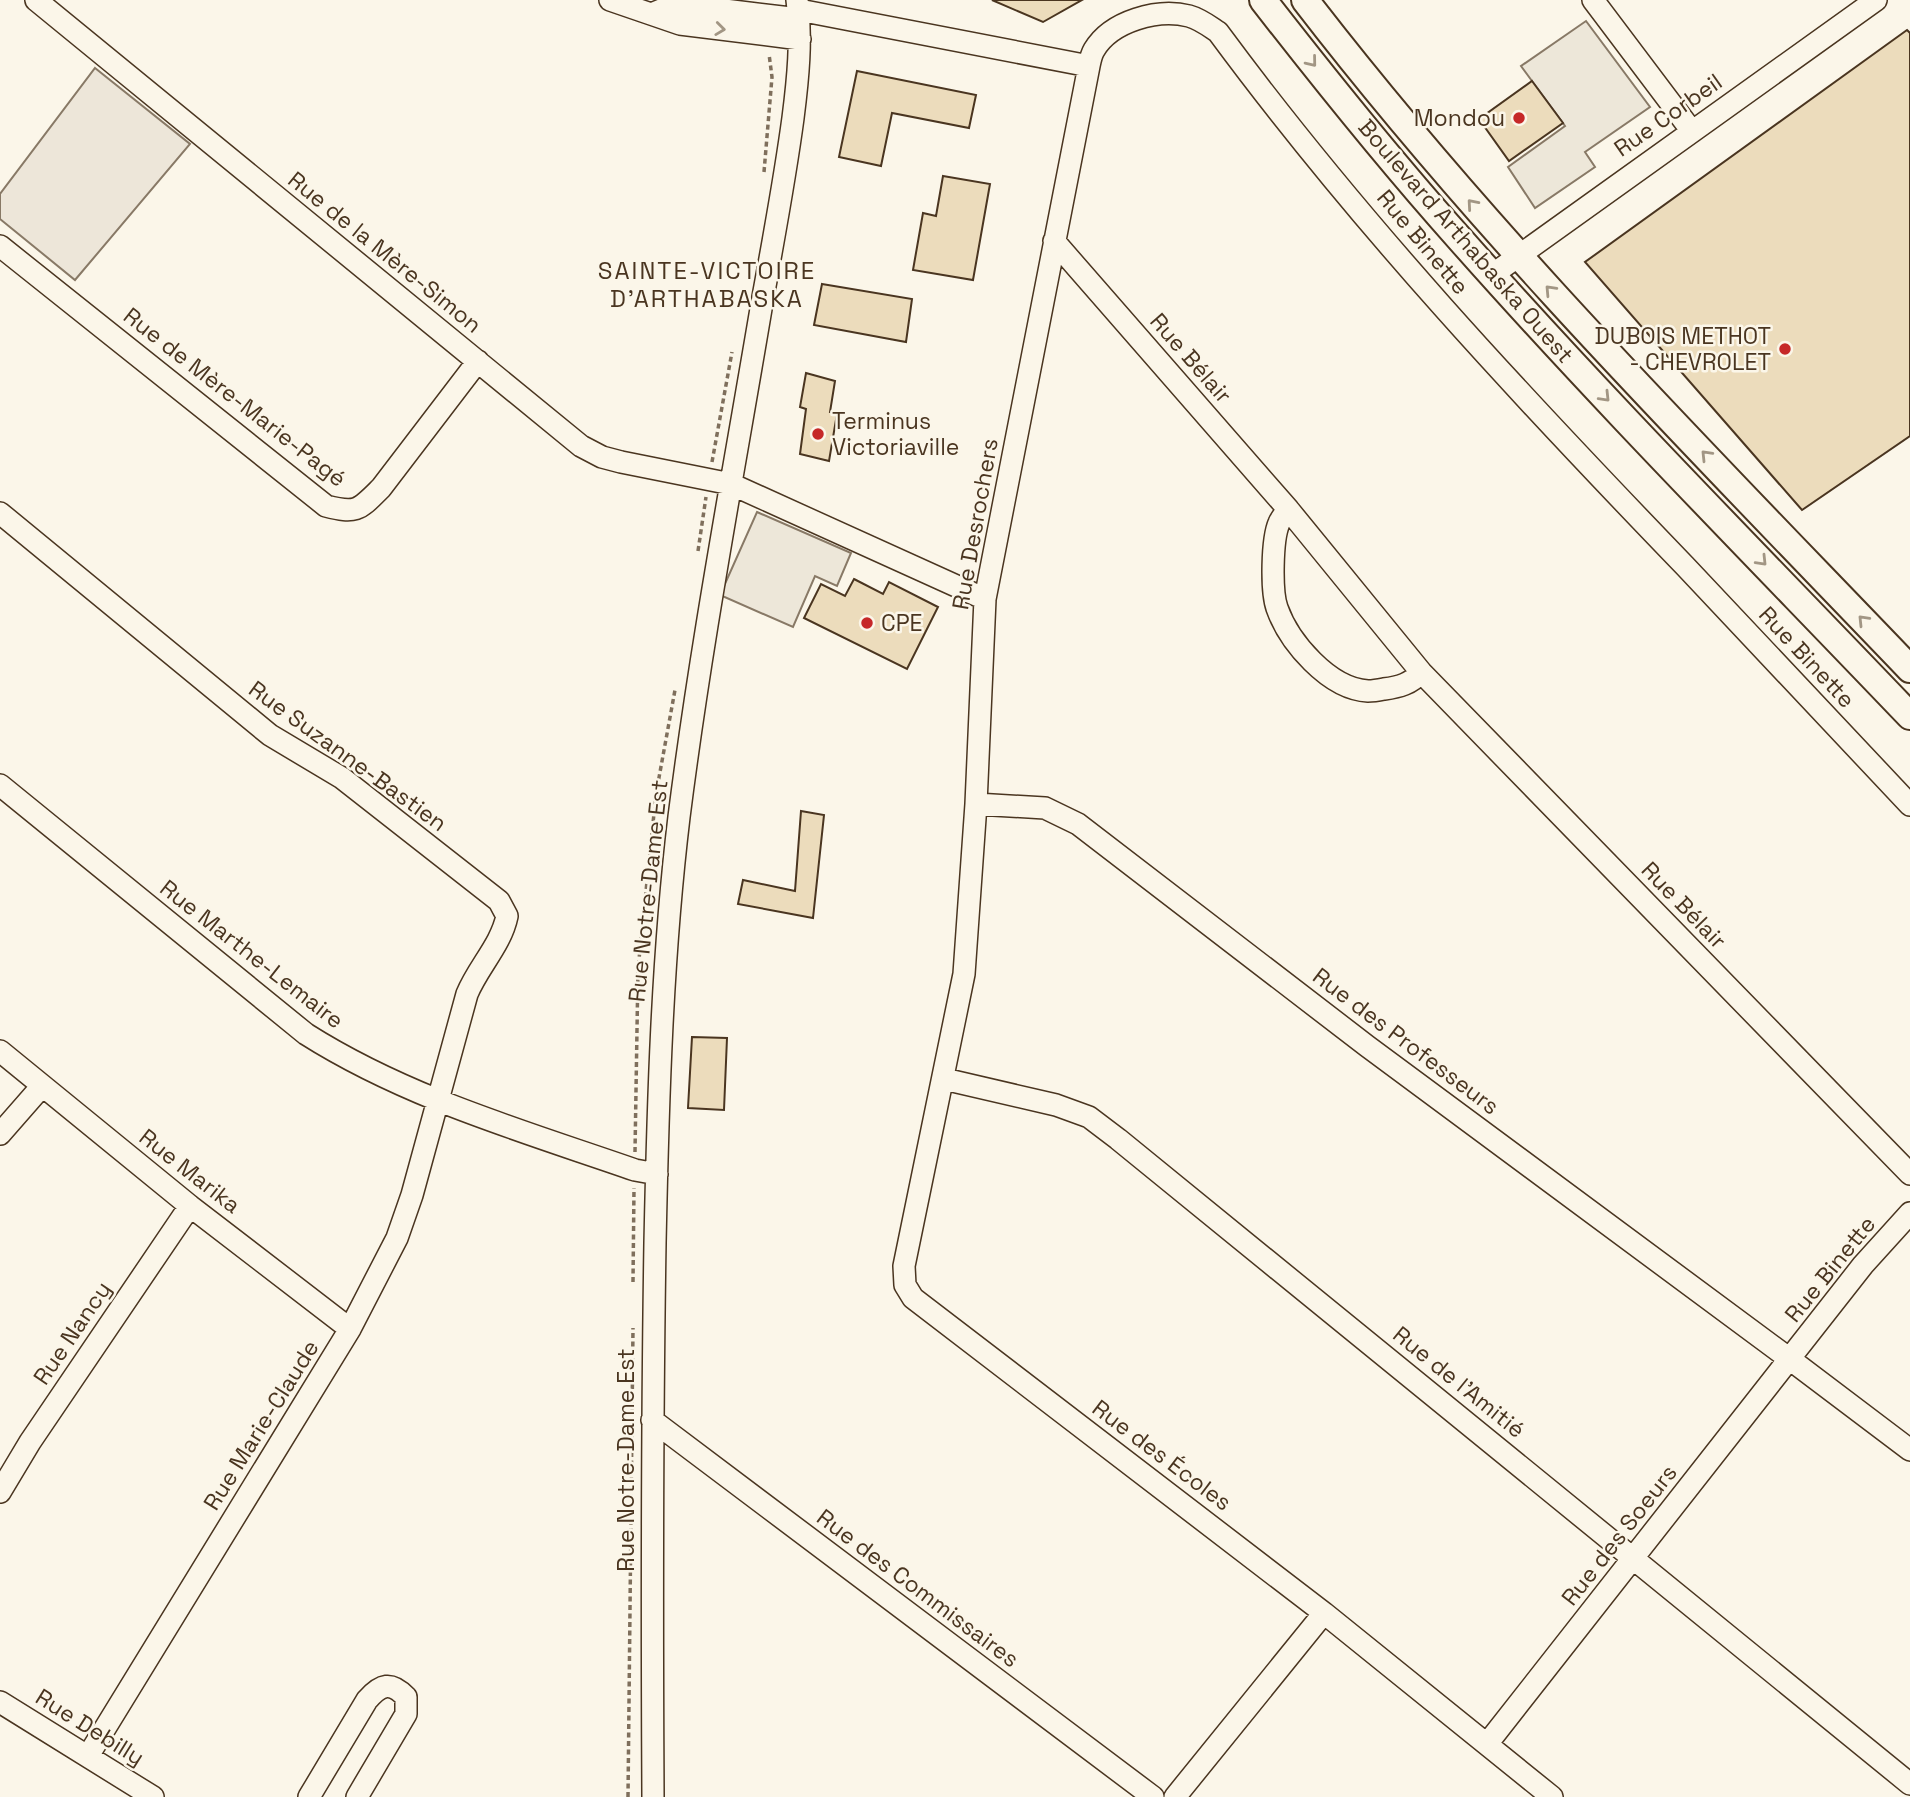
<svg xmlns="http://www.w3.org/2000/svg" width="1910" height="1797" font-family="'Space Grotesk',sans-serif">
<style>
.green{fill:#ede6d9;stroke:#887966;stroke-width:2}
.parking{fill:#ede7d9;stroke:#887966;stroke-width:2}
.building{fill:#ecdcbc;stroke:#4a3520;stroke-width:2}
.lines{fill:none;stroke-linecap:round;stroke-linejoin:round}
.minor-casing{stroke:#4a3520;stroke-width:24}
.major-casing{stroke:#4a3520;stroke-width:30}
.path{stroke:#7f6f5c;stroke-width:3.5;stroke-dasharray:5 3.5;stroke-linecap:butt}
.minor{stroke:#fbf6e9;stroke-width:21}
.major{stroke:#fbf6e9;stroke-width:26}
.oneway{stroke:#a29684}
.poi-dot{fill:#c62828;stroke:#fbf6e9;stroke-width:2.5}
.labels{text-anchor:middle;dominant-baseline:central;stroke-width:5;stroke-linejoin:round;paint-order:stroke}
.street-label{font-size:23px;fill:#4a3520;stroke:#fbf6e9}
.poi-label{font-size:23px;fill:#4a3520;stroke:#fbf6e9;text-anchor:end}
.neighbourhood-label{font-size:24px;letter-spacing:2px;fill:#4a3520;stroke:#fbf6e9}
</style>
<rect width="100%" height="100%" fill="#fbf6e9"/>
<path class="green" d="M95,68L190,144L75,280L0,219V194Z"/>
<path class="parking" d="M1586,21L1650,107L1585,152L1595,167L1535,208L1508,167L1565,126L1521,66Z
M757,512L851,553L837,586L815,576L793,627L720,595Z"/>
<path class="building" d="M992,0H1082L1043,22Z
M1907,30L1910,33V436L1802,510L1585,262Z
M857,71L976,95L969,128L892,113L881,166L839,157Z
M1532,81L1563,123L1509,161L1479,119Z
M943,176L990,184L973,280L913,270L923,213L936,216Z
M822,284L912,299L906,342L814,325Z
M806,373L835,381L830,412L837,414L829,461L800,454L806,409L800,407Z
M854,579L883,594L889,582L938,607L907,669L804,618L821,584L845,596Z
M801,811L824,815L813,918L738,904L743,880L795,891Z
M692,1037L727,1038L724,1110L688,1108Z"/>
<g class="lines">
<g class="minor-casing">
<path id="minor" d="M36,0L581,446L602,457L621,462L731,484L985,599
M610,0L680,24L800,39
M1593,0L1691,130
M799,10L1089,66
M654,13L675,4L799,19
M1054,241L1288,509L1421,672L1910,1174
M0,246L326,506C357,514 359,510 381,488L478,361
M1492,275L1876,0
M1288,509C1285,514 1281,518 1279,523C1272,539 1271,591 1277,608C1289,642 1329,689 1368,691C1373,691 1379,690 1384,689C1399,687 1411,684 1421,672
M0,513L270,735L342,778L499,901L507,916C501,945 478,967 467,994L412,1195L397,1238L350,1329L88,1756
M0,785L306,1034C407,1098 523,1131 635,1170L657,1174
M976,804L1045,808L1078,824L1367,1046L1791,1360L1910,1450
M0,1051L190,1206L350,1329
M944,1079L1056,1105L1089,1117L1118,1139L1910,1784
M0,1134L42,1086
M652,1420L1153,1797
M0,1492L30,1442L190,1206
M0,1702L153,1797
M1487,1744L1863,1265L1910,1213
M309,1797L367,1700C381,1684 391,1681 406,1697V1714L357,1797
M653,1797C652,1612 652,1428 655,1243C658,1101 662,958 679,817C701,643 734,470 763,297C774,237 785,178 793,118C798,79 802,39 797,0
M1175,1797L1324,1613
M1552,1797L1324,1613L913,1298L905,1285L904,1266L964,974L976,804L985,599L1089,66C1090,61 1091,55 1094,50C1111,21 1158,8 1189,16C1200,19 1209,26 1218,32C1359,223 1521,396 1685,566C1760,645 1835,725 1910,805"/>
</g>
<g class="major-casing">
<path id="major" d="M1263,0C1326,81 1390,161 1459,238C1604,402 1759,558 1910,716
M1305,0C1489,239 1702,452 1910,669"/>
</g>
<path class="path" d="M764,172L772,77L769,54
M712,462L732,352
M698,551L706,497
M635,1152L638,969L656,794L675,690
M633,1282L634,1188
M628,1797L633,1328"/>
<use href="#minor" class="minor"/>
<use href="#major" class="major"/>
</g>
<defs><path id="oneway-chevron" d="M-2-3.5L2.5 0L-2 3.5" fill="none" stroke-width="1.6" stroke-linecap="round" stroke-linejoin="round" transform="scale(1.75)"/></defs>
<g class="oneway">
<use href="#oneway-chevron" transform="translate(720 29) rotate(7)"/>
<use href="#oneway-chevron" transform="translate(1312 62) rotate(51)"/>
<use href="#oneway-chevron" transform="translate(1472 204) rotate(-131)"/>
<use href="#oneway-chevron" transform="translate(1550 290) rotate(-133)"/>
<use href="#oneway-chevron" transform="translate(1605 397) rotate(46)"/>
<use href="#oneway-chevron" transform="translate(1706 455) rotate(-134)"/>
<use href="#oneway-chevron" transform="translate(1762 561) rotate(46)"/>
<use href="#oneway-chevron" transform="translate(1863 620) rotate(-134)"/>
</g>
<g class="poi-dot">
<circle cx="1519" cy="118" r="7"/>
<circle cx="1785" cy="349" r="7"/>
<circle cx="818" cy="434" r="7"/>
<circle cx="867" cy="623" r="7"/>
</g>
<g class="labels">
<g class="street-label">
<text transform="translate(1668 115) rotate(-35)">Rue Corbeil</text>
<text transform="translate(1466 241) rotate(49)">Boulevard Arthabaska Ouest</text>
<text transform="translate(1423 242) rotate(50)">Rue Binette</text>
<text transform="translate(385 252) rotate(39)">Rue de la Mère-Simon</text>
<text transform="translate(1191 358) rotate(49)">Rue Bélair</text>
<text transform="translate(235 397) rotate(38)">Rue de Mère-Marie-Pagé</text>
<text transform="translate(975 524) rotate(-80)">Rue Desrochers</text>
<text transform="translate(1807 657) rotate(47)">Rue Binette</text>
<text transform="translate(348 756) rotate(36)">Rue Suzanne-Bastien</text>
<text transform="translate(648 891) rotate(-84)">Rue Notre-Dame Est</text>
<text transform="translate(1684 905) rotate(46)">Rue Bélair</text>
<text transform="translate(252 954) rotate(38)">Rue Marthe-Lemaire</text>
<text transform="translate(1406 1041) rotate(37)">Rue des Professeurs</text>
<text transform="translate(190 1171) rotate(38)">Rue Marika</text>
<text transform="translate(1830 1269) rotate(-51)">Rue Binette</text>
<text transform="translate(72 1333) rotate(-56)">Rue Nancy</text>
<text transform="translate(1459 1382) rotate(39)">Rue de l'Amitié</text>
<text transform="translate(261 1425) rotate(-58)">Rue Marie-Claude</text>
<text transform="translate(1162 1455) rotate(37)">Rue des Écoles</text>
<text transform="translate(626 1460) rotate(-90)">Rue Notre-Dame Est</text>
<text transform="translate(1619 1535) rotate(-52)">Rue des Soeurs</text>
<text transform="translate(918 1588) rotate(37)">Rue des Commissaires</text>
<text transform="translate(90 1727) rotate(32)">Rue Debilly</text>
</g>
<g class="poi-label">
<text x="1505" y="118">Mondou</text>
<text x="1771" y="336">DUBOIS METHOT<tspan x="1771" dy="26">- CHEVROLET</tspan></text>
<text x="832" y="421" text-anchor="start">Terminus<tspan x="832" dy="26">Victoriaville</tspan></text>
<text x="881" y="623" text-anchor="start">CPE</text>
</g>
<g class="neighbourhood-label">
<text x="707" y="270">SAINTE-VICTOIRE<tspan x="707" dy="28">D'ARTHABASKA</tspan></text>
</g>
</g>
</svg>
